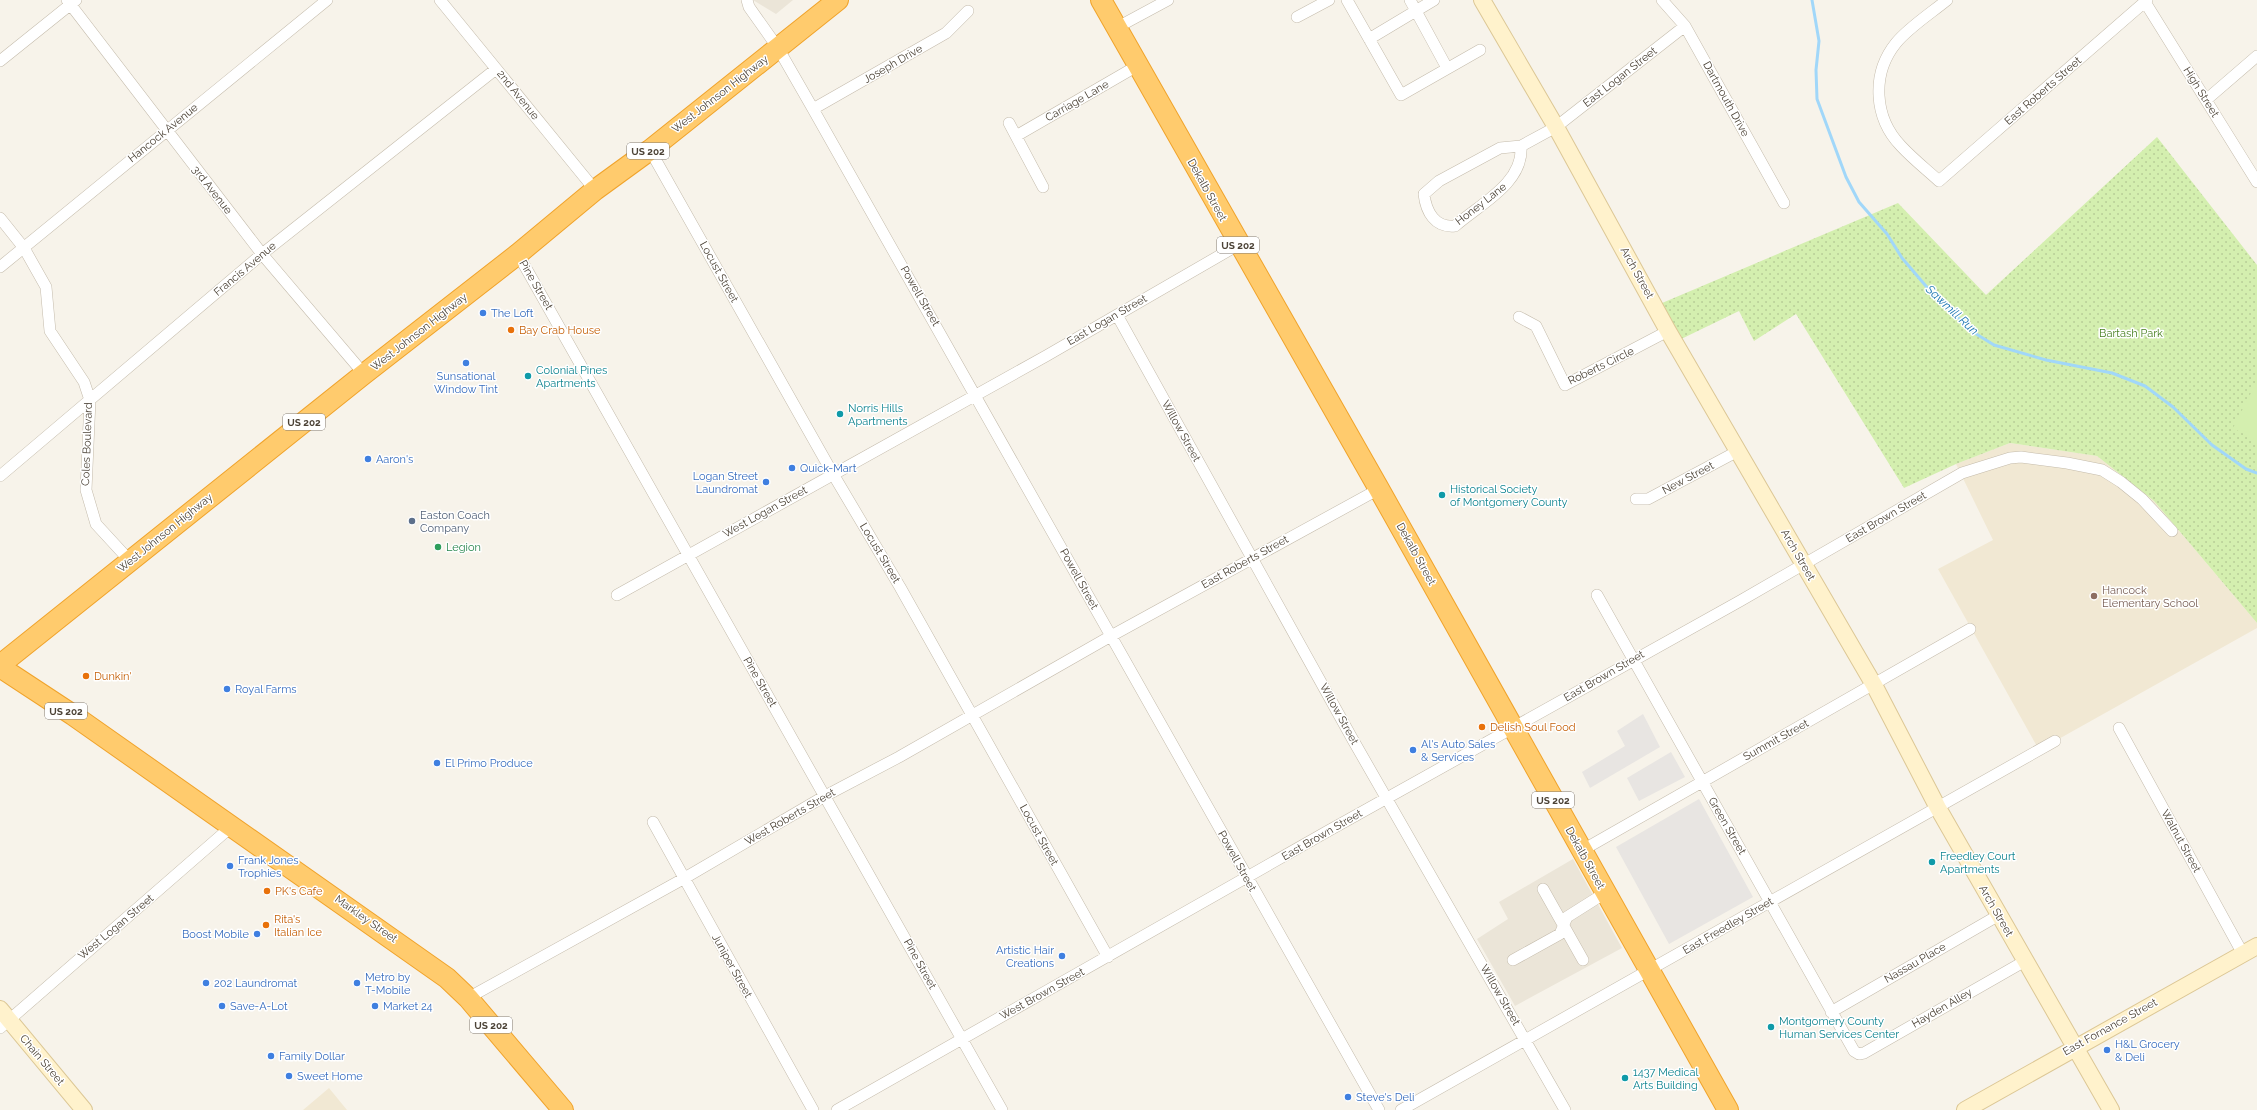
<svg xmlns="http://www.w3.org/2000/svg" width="2257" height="1110" font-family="Raleway,sans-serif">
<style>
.residential{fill:#ebe5d8}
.education{fill:#f1e8d3}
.grass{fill:url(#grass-dots)}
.pitch{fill:#d4efaf}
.parking{fill:#e8e5e2}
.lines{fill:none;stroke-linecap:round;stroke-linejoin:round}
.stream{stroke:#a1d7f9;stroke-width:3}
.street-casing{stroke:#c4bbab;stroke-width:12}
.secondary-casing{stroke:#dcc795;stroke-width:18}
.highway-casing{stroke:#f0a32b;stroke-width:22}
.street{stroke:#fff;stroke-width:11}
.secondary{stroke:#fff2cc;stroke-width:16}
.highway{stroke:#ffcb6d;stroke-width:20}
.shop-dot{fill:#3f7fe0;stroke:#fff;stroke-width:1.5}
.food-dot{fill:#e8710a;stroke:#fff;stroke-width:1.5}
.culture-dot{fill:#0f9aa8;stroke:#fff;stroke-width:1.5}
.service-dot{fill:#5c6f8a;stroke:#fff;stroke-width:1.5}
.leisure-dot{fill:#2e9e5b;stroke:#fff;stroke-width:1.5}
.education-dot{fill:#8d6e63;stroke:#fff;stroke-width:1.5}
.labels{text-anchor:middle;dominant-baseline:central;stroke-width:3;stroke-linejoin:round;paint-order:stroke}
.shield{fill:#fff;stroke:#827b73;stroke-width:1}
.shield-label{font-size:10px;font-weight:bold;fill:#4c4337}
.street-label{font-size:11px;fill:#4c4337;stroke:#fff}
.shop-label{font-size:11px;fill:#366cbe;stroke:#fff;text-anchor:start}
.food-label{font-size:11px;fill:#c56008;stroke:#fff;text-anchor:start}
.park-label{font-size:11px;fill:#478021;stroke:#fff}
.culture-label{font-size:11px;fill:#0d838f;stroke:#fff;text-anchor:start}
.service-label{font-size:11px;fill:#4e5e75;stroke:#fff;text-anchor:start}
.leisure-label{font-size:11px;fill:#27864d;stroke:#fff;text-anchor:start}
.education-label{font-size:11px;fill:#785e54;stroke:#fff;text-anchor:start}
.water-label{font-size:12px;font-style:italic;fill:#2079b4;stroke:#fff}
</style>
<defs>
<pattern id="grass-dots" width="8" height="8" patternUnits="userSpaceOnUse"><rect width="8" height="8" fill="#d4efaf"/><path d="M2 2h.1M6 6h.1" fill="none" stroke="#b8ce97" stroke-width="1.8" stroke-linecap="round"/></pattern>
</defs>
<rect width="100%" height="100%" fill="#f7f3ea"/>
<path class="residential" d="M753,0H793L776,14Z
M1573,859L1622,948L1515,1006L1477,939L1508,919L1499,902Z"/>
<path class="education" d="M2010,443L2097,456L2154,501L2257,623V628L2039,750L1938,569L1993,540L1956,464Z
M329,1088L347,1110H303Z"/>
<path class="grass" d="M2157,137L2257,265V623L2154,501L2097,456L2010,443L1956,464L1904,488L1796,314L1754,341L1739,311L1675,342L1655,306L1898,203L1986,295Z"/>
<path class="pitch" d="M2257,381V441L2233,428Z"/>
<path class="parking" d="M1643,714L1660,747L1590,788L1582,772L1625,746L1617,731Z
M1671,752L1685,777L1639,801L1627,778Z
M1699,799L1753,897L1669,944L1616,847Z"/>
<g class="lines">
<path class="stream" d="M1812,0L1819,41L1816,70L1817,99L1846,177L1859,202L1887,234L1902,258L1931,292L1973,332L1994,345L2046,360L2112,373L2145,386L2173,407L2212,445L2246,469L2257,473"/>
<g class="street-casing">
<path id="street" d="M67,0L262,254L364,374
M440,0L595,190
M747,0L749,7L778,48L813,109L1379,1110
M1347,0L1401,95L1480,50
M1410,0L1447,68
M1662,0L1685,26L1784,203
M1947,0C1931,13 1908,28 1896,43C1871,74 1874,118 1901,146C1913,159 1927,170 1939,181L2147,0
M2145,2L2257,182
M1297,17L1329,0
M1116,28L1168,0
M1369,39L1434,0
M0,61L76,0
M2206,100L2257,56
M813,109L946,33L968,11
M1009,123L1043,187
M1016,136L1137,66
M1521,146C1524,183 1480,204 1455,226C1435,228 1426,212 1424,194L1439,181L1500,148L1521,146L1556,127L1685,26
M650,150L833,474L900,587L1108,957
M0,218L24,248L46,287L50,331L84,382L90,400L86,490L96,524L130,561
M518,254L1002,1110
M0,267L327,0
M1117,315L1353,740L1565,1110
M1519,317L1536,326L1565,385L1668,331
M0,476L262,254L496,69
M1636,499H1648L1738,451
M617,595L1046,356L1238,245
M1597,595L1854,1051L1859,1054L1864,1053L2025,961
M2119,728L2243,954
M653,822L813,1110
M1581,851L1970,629
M1543,889L1583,960
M1513,960L1560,934L1567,917L1605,893
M468,998L683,879L825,796L899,757L1111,636L1379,489
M1831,1012L1999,915
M0,1028L232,826
M837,1110L1328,831L1740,601L1962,473L2010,458L2021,457L2067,463L2102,470L2121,482L2142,499L2172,531
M1401,1110L2055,741"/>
</g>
<g class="secondary-casing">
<path id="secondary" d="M1482,0L1556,127L1668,331L1874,685L1938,808L2111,1110
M0,1009L84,1110
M1965,1110L2257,946"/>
</g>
<g class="highway-casing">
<path id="highway" d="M1101,0L1379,489L1728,1110
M0,665L364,374L518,254L595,190L650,150L838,0
M0,667L73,715L447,978L468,998L563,1110"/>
</g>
<use href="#street" class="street"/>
<use href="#secondary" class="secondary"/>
<use href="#highway" class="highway"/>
</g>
<g class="shop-dot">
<circle cx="483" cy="313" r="4"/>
<circle cx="466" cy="363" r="4"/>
<circle cx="368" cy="459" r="4"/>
<circle cx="792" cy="468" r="4"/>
<circle cx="766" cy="482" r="4"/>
<circle cx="227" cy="689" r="4"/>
<circle cx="1413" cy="750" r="4"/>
<circle cx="437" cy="763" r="4"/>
<circle cx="230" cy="866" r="4"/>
<circle cx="257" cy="934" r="4"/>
<circle cx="1062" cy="956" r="4"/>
<circle cx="206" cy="983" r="4"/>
<circle cx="357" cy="983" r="4"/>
<circle cx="222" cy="1006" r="4"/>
<circle cx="375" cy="1006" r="4"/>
<circle cx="2107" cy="1050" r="4"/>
<circle cx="271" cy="1056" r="4"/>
<circle cx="289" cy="1076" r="4"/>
<circle cx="1348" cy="1097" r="4"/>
</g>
<g class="food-dot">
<circle cx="511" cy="330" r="4"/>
<circle cx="86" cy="676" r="4"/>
<circle cx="1482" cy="727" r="4"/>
<circle cx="267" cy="891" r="4"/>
<circle cx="266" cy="925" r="4"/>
</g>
<g class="culture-dot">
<circle cx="528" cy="376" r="4"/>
<circle cx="840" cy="414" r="4"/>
<circle cx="1442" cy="495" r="4"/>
<circle cx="1932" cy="862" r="4"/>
<circle cx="1771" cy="1027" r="4"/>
<circle cx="1625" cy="1078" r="4"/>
</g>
<circle class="service-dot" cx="412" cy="521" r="4"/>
<circle class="leisure-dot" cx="438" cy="547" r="4"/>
<circle class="education-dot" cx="2094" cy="596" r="4"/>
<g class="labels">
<g class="shield">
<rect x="627" y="143" width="42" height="16" rx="3"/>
<rect x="1217" y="237" width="42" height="16" rx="3"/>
<rect x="283" y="414" width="42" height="16" rx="3"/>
<rect x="45" y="703" width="42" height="16" rx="3"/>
<rect x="1532" y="792" width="42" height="16" rx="3"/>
<rect x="470" y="1017" width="42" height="16" rx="3"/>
</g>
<g class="shield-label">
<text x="648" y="151">US 202</text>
<text x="1238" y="245">US 202</text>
<text x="304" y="422">US 202</text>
<text x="66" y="711">US 202</text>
<text x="1553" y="800">US 202</text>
<text x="491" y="1025">US 202</text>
</g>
<g class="street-label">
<text transform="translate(893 64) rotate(-30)">Joseph Drive</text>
<text transform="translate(1620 77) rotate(-38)">East Logan Street</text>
<text transform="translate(2043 91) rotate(-41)">East Roberts Street</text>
<text transform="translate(2201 92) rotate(58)">High Street</text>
<text transform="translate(720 94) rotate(-38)">West Johnson Highway</text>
<text transform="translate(518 95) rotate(51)">2nd Avenue</text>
<text transform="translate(1726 99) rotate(61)">Dartmouth Drive</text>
<text transform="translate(1077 101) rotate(-30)">Carriage Lane</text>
<text transform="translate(163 133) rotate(-39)">Hancock Avenue</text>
<text transform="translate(212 190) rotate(52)">3rd Avenue</text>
<text transform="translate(1207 190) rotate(61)">Dekalb Street</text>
<text transform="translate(1481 204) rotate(-38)">Honey Lane</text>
<text transform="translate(245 269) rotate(-40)">Francis Avenue</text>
<text transform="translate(719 272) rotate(61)">Locust Street</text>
<text transform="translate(1637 273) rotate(61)">Arch Street</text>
<text transform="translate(536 285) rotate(60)">Pine Street</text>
<text transform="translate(920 296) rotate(60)">Powell Street</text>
<text transform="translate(1107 320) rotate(-30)">East Logan Street</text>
<text transform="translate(419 332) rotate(-38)">West Johnson Highway</text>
<text transform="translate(1601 366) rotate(-26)">Roberts Circle</text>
<text transform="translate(1181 431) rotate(61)">Willow Street</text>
<text transform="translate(87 444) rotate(-88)">Coles Boulevard</text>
<text transform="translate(1688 478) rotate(-28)">New Street</text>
<text transform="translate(765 512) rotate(-29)">West Logan Street</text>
<text transform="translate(1886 517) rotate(-30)">East Brown Street</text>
<text transform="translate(165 533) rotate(-39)">West Johnson Highway</text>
<text transform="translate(880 553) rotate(59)">Locust Street</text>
<text transform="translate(1416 554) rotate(61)">Dekalb Street</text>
<text transform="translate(1798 555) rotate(60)">Arch Street</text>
<text transform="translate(1245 562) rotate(-29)">East Roberts Street</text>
<text transform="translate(1079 579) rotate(61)">Powell Street</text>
<text transform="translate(1604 676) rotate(-30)">East Brown Street</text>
<text transform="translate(760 682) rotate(60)">Pine Street</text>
<text transform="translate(1339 714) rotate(61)">Willow Street</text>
<text transform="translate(1776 740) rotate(-29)">Summit Street</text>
<text transform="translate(790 817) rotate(-30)">West Roberts Street</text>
<text transform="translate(1727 826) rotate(60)">Green Street</text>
<text transform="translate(1039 835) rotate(61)">Locust Street</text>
<text transform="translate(1322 835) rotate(-30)">East Brown Street</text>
<text transform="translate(2181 841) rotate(61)">Walnut Street</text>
<text transform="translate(1585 858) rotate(61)">Dekalb Street</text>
<text transform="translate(1237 861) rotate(61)">Powell Street</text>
<text transform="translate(1996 911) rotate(60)">Arch Street</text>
<text transform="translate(366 919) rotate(35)">Markley Street</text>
<text transform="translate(1728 926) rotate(-30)">East Freedley Street</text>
<text transform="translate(116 927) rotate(-40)">West Logan Street</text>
<text transform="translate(1915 963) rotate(-30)">Nassau Place</text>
<text transform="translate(920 964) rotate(61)">Pine Street</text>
<text transform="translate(732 966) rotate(61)">Juniper Street</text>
<text transform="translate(1042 994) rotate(-29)">West Brown Street</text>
<text transform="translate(1500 995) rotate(60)">Willow Street</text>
<text transform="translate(1942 1008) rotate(-30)">Hayden Alley</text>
<text transform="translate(2110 1027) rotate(-29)">East Fornance Street</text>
<text transform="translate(42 1060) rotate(50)">Chain Street</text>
</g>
<g class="shop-label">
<text x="491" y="313">The Loft</text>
<text x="466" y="376" text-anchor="middle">Sunsational<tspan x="466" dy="13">Window Tint</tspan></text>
<text x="376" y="459">Aaron's</text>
<text x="800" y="468">Quick-Mart</text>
<text x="758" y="476" text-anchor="end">Logan Street<tspan x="758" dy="13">Laundromat</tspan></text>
<text x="235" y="689">Royal Farms</text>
<text x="1421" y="744">Al's Auto Sales<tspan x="1421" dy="13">&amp; Services</tspan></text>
<text x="445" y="763">El Primo Produce</text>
<text x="238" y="860">Frank Jones<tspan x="238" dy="13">Trophies</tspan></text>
<text x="249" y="934" text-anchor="end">Boost Mobile</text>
<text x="1054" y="950" text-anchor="end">Artistic Hair<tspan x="1054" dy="13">Creations</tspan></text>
<text x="365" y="977">Metro by<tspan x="365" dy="13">T-Mobile</tspan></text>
<text x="214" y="983">202 Laundromat</text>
<text x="230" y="1006">Save-A-Lot</text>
<text x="383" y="1006">Market 24</text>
<text x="2115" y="1044">H&amp;L Grocery<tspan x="2115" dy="13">&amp; Deli</tspan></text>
<text x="279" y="1056">Family Dollar</text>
<text x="297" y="1076">Sweet Home</text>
<text x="1356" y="1097">Steve's Deli</text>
</g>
<g class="food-label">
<text x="519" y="330">Bay Crab House</text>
<text x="94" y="676">Dunkin'</text>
<text x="1490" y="727">Delish Soul Food</text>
<text x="275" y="891">PK's Cafe</text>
<text x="274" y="919">Rita's<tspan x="274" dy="13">Italian Ice</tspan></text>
</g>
<g class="park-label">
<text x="2131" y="333">Bartash Park</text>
</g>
<g class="culture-label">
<text x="536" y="370">Colonial Pines<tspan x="536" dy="13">Apartments</tspan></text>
<text x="848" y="408">Norris Hills<tspan x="848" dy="13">Apartments</tspan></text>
<text x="1450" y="489">Historical Society<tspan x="1450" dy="13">of Montgomery County</tspan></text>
<text x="1940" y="856">Freedley Court<tspan x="1940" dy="13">Apartments</tspan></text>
<text x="1779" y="1021">Montgomery County<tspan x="1779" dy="13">Human Services Center</tspan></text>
<text x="1633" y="1072">1437 Medical<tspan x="1633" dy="13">Arts Building</tspan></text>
</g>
<g class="service-label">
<text x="420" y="515">Easton Coach<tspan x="420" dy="13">Company</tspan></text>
</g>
<g class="leisure-label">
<text x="446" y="547">Legion</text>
</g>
<g class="education-label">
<text x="2102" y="590">Hancock<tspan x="2102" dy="13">Elementary School</tspan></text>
</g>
<g class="water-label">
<text transform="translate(1952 310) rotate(43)">Sawmill Run</text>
</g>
</g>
</svg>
